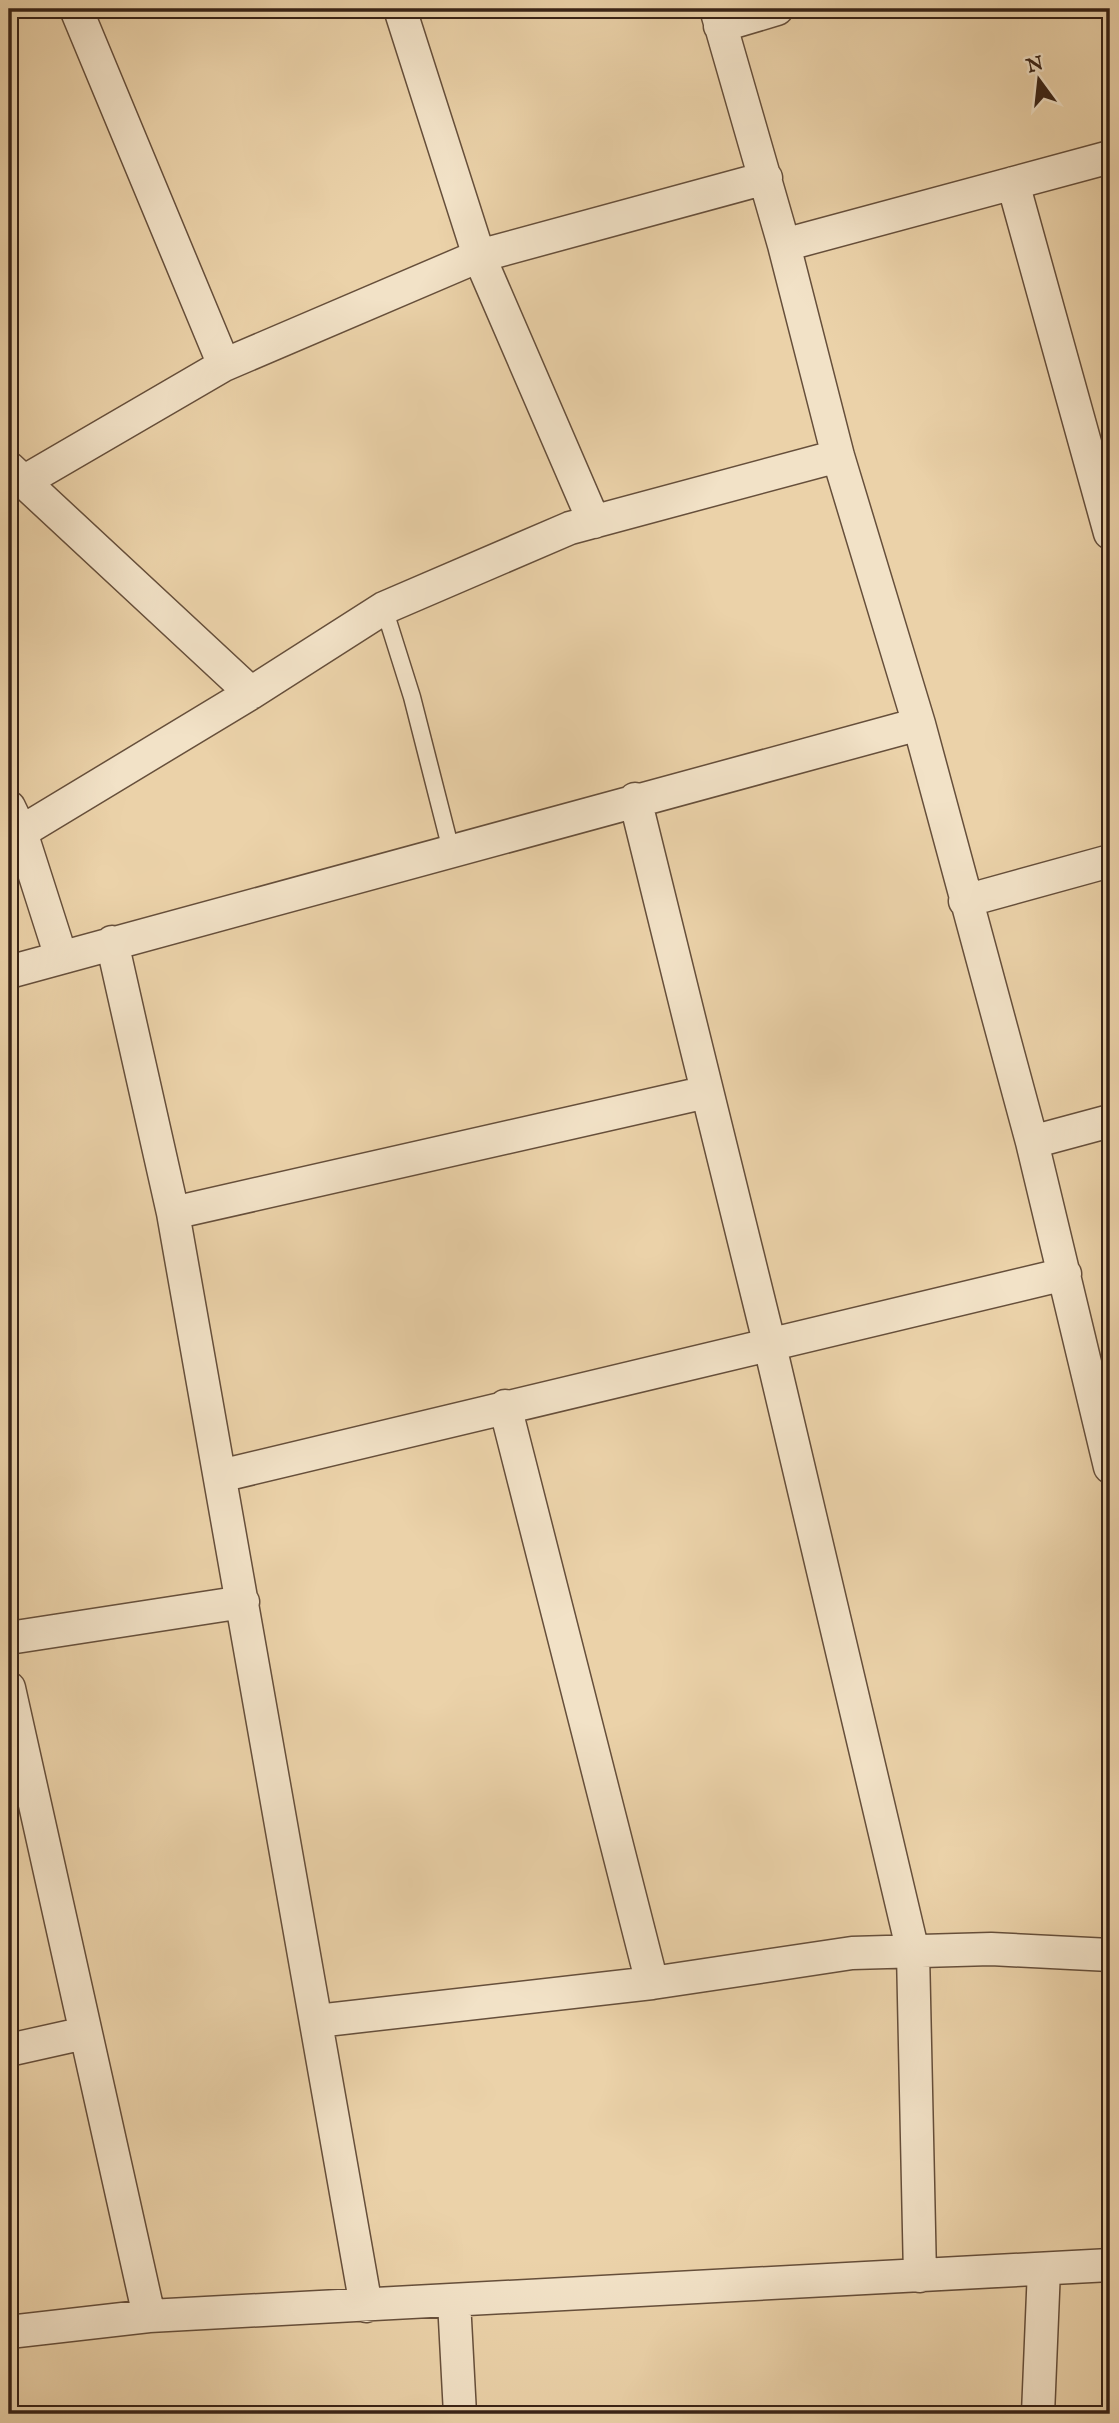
<svg xmlns="http://www.w3.org/2000/svg" width="1119" height="2423" font-family="'IM FELL English',serif">
<style>
.lines{fill:none;stroke-linecap:round;stroke-linejoin:round}
.lane-casing{stroke:#664f3b;stroke-width:19}
.street-casing{stroke:#664f3b;stroke-width:35}
.lane{stroke:#f2e2c7;stroke-width:16}
.street{stroke:#f2e2c7;stroke-width:32}
</style>
<rect width="100%" height="100%" fill="#ebd2a9"/>
<filter id="stains"><feTurbulence type="fractalNoise" baseFrequency=".00286" numOctaves="4"/><feColorMatrix values="0 0 0 0 .2 0 0 0 0 .09 0 0 0 0 .02 0 0 0 .5 -.17"/></filter>
<radialGradient id="worn" r=".72"><stop offset=".6" stop-color="#630" stop-opacity="0"/><stop offset="1" stop-color="#630" stop-opacity=".3"/></radialGradient>
<g class="lines">
<g class="lane-casing">
<path id="lane" d="M384,608L412,697L451,850"/>
</g>
<g class="street-casing">
<path id="street" d="M76,9L224,365
M400,9L479,256L594,522
M716,9L784,245L838,456L919,724L1032,1142L1110,1467
M720,26L777,9
M1013,183L1110,533
M784,245L1110,157
M9,468L251,693
M23,482L224,365L479,256L766,178
M635,799L770,1346L913,1952L920,2276
M9,807L21,832L61,957
M21,832L251,693L384,608L570,528L838,456
M965,901L1110,861
M112,942L173,1213L366,2306
M9,972L919,724
M1032,1142L1110,1121
M173,1213L707,1092
M505,1406L652,1983
M220,1476L1065,1274
M9,1638L243,1602
M9,1688L149,2316
M317,2021L652,1983L852,1953L991,1949L1110,1955
M9,2050L85,2033
M454,2301L460,2414
M9,2332L149,2316L1110,2265
M1038,2414L1044,2269"/>
</g>
<use href="#lane" class="lane"/>
<use href="#street" class="street"/>
</g>
<rect width="1119" height="2423" fill="none" stroke="#ebd2a9" stroke-width="35"/>
<rect x="10" y="10" width="1098" height="2402" fill="none" stroke="#392316" stroke-width="3.5"/>
<rect x="18" y="18" width="1084" height="2388" fill="none" stroke="#392316" stroke-width="2"/>
<g transform="translate(1039 80) rotate(345)" stroke="#f2e2c7" stroke-width="5" paint-order="stroke">
<path d="M0-5L12 26L0 18L-12 26Z" fill="#392316"/>
<text y="-10" font-size="19" font-weight="bold" text-anchor="middle" fill="#392316">N</text>
</g>
<rect width="100%" height="100%" filter="url(#stains)"/>
<rect width="100%" height="100%" fill="url(#worn)"/>
</svg>
